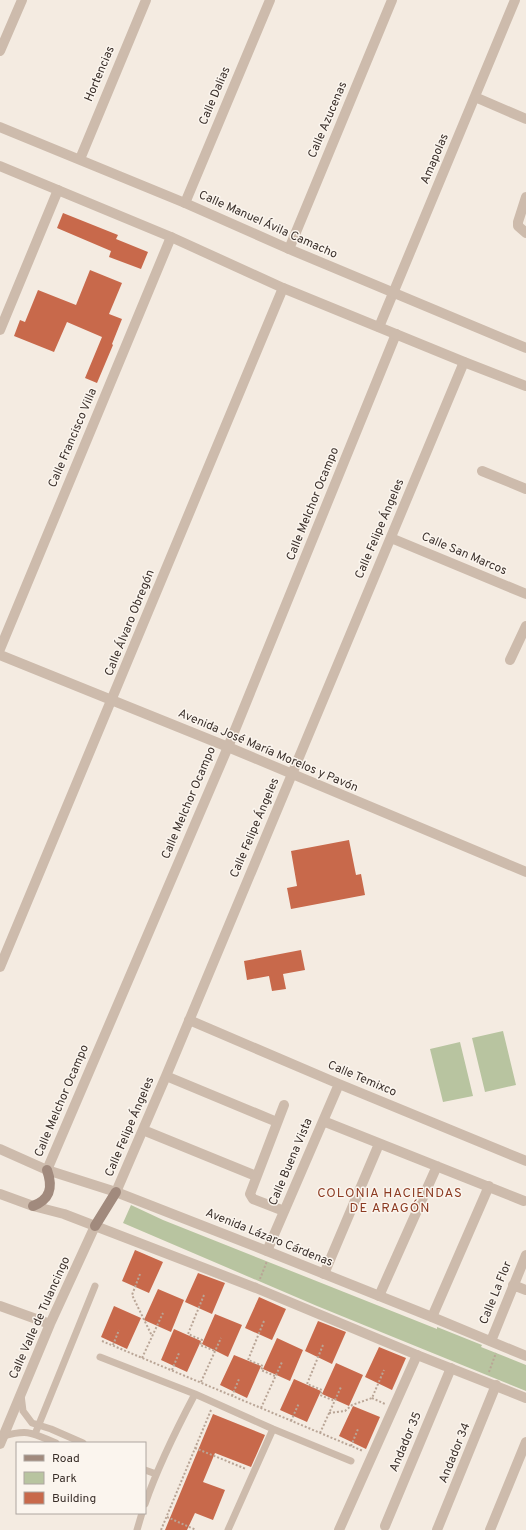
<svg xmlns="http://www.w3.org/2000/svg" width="526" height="1530" font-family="Overpass,sans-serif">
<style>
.green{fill:#b8c4a0}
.building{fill:#c8694b}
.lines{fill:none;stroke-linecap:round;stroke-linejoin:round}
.path{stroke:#b9a596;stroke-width:2;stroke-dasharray:2 2;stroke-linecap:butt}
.service{stroke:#cdbbac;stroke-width:7}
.minor{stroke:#cdbbac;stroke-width:10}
.tertiary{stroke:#cdbbac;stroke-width:10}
.secondary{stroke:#a18a7d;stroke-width:10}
.labels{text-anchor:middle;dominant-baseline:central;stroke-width:3;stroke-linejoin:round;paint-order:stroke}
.street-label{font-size:12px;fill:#3b302b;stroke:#fbf5ee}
.neighbourhood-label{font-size:13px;letter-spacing:1px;fill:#8c3b22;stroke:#fbf5ee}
</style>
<rect width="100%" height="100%" fill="#f4ebe1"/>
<path class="green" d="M503,1031L516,1085L485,1092L472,1038Z
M460,1042L473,1096L443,1102L430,1049Z
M131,1205L163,1220L437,1329V1327L482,1345L481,1347L526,1365V1391L317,1306L123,1223Z"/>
<path class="building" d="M63,213L118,235L116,239L148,252L141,269L109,257L111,251L57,228Z
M90,270L122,283L109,314L122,319L112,344L113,345L97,383L85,378L102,337L67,322L54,352L14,336L20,320L25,322L38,290L76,305Z
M349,840L356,875L361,874L365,895L291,909L287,888L297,886L291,851Z
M301,950L305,970L283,974L286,989L272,991L269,976L247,980L244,961Z
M135,1250L163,1262L149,1293L122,1281Z
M198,1273L225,1283L212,1314L185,1302Z
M158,1289L184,1300L171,1332L144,1320Z
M259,1297L286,1309L272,1340L245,1328Z
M114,1306L141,1318L127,1349L101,1337Z
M215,1314L242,1325L228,1357L202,1344Z
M318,1321L346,1332L332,1364L305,1351Z
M174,1329L201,1341L187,1372L161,1360Z
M277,1338L303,1350L290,1381L263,1369Z
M379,1347L406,1358L392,1390L365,1377Z
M234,1355L261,1366L247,1398L220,1385Z
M336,1363L363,1375L349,1406L322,1394Z
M294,1379L321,1391L307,1422L280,1410Z
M353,1406L380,1417L366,1449L339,1436Z
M213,1414L265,1435L251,1467L215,1453L203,1482L225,1490L213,1520L195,1513L187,1530H165Z"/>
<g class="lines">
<path class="path" d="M140,1274L132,1295L152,1336
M260,1279L267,1261
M204,1295L188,1334L202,1340L200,1345L215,1351
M264,1321L248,1360L263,1366L261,1370L275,1376
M102,1341L363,1451
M113,1345L119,1330
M323,1345L307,1384L322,1390L320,1395L335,1401
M142,1358L163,1313
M172,1370L179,1353
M489,1372L496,1353
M201,1382L221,1338
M232,1396L239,1379
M372,1398L385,1404
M261,1408L282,1362
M329,1413L345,1411L352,1405L372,1398L384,1370
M291,1421L299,1403
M320,1433L341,1387
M351,1446L358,1429
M195,1448L246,1469
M167,1517L196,1530
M161,1530L211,1410"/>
<path class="service" d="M100,1357L195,1394L273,1429L351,1461
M21,1395L23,1411L32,1423L51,1429L83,1443
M35,1434L95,1286
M3,1436C29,1429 32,1433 56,1443
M145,1470L156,1474
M145,1504C158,1466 176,1430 195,1394
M137,1530L142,1513
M228,1530L273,1429"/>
<path class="minor" d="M0,51L22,0
M475,97L526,119
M80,159L146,0
M526,197L518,222V226L526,233
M185,203L270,0
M289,249L392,0
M379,327L515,0
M0,330L58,190
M482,471L526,489
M391,538L526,594
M0,649L171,237
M510,660L526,626
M0,967L283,288
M189,1020L339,1084L526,1161
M166,1076L277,1122
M284,1105L250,1194L253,1199L284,1211
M323,1121L524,1201
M143,1130L256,1176
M47,1170L228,747L396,334
M116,1192L166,1076L464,362
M267,1251L339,1084
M324,1274L379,1144
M513,1285L526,1290
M379,1296L437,1166
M0,1306L50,1324
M432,1317L489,1186
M491,1341L526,1255
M0,1444L50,1324L95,1226
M385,1526L451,1368
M339,1530L417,1355
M437,1530L496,1385
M490,1530L526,1442"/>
<path class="tertiary" d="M0,127L185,203L289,249L526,348
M0,166L171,237L283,288L464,362L526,386
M0,655L228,747L526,872
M0,1149L47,1170L116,1192L267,1251L432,1317L526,1356
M0,1194L33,1206L64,1214L256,1288L417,1355L526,1398"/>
<path class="secondary" d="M33,1206C51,1199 53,1187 47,1170
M95,1226L116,1192"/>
</g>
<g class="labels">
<g class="street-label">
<text transform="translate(100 74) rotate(-67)">Hortencias</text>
<text transform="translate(215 96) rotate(-67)">Calle Dalias</text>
<text transform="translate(328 120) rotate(-67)">Calle Azucenas</text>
<text transform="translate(435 159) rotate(-67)">Amapolas</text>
<text transform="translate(268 225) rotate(24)">Calle Manuel Ávila Camacho</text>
<text transform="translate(73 438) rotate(-67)">Calle Francisco Villa</text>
<text transform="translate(313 504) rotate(-68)">Calle Melchor Ocampo</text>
<text transform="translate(380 529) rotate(-67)">Calle Felipe Ángeles</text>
<text transform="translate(464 554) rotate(23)">Calle San Marcos</text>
<text transform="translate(130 623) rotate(-68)">Calle Álvaro Obregón</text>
<text transform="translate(268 751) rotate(23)">Avenida José María Morelos y Pavón</text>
<text transform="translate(189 803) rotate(-67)">Calle Melchor Ocampo</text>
<text transform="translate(255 828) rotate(-67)">Calle Felipe Ángeles</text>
<text transform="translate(362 1079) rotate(23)">Calle Temixco</text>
<text transform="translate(62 1101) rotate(-67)">Calle Melchor Ocampo</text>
<text transform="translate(130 1127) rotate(-67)">Calle Felipe Ángeles</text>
<text transform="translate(291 1162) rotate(-67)">Calle Buena Vista</text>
<text transform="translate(269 1238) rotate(22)">Avenida Lázaro Cárdenas</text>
<text transform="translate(496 1293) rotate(-68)">Calle La Flor</text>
<text transform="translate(40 1318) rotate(-66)">Calle Valle de Tulancingo</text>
<text transform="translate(406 1442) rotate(-67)">Andador 35</text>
<text transform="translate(455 1453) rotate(-68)">Andador 34</text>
</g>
<g class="neighbourhood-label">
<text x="390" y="1194">COLONIA HACIENDAS<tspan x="390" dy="15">DE ARAGÓN</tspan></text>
</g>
</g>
<rect x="16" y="1442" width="130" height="72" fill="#fbf5ee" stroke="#aea6a0"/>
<rect x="24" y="1455" width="20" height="6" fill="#a18a7d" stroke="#aea6a0"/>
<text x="52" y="1462" font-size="12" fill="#3b302b">Road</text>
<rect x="24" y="1472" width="20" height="12" fill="#b8c4a0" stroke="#aea6a0"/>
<text x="52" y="1482" font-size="12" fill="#3b302b">Park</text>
<rect x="24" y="1492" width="20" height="12" fill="#c8694b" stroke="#aea6a0"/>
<text x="52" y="1502" font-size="12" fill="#3b302b">Building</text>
</svg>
